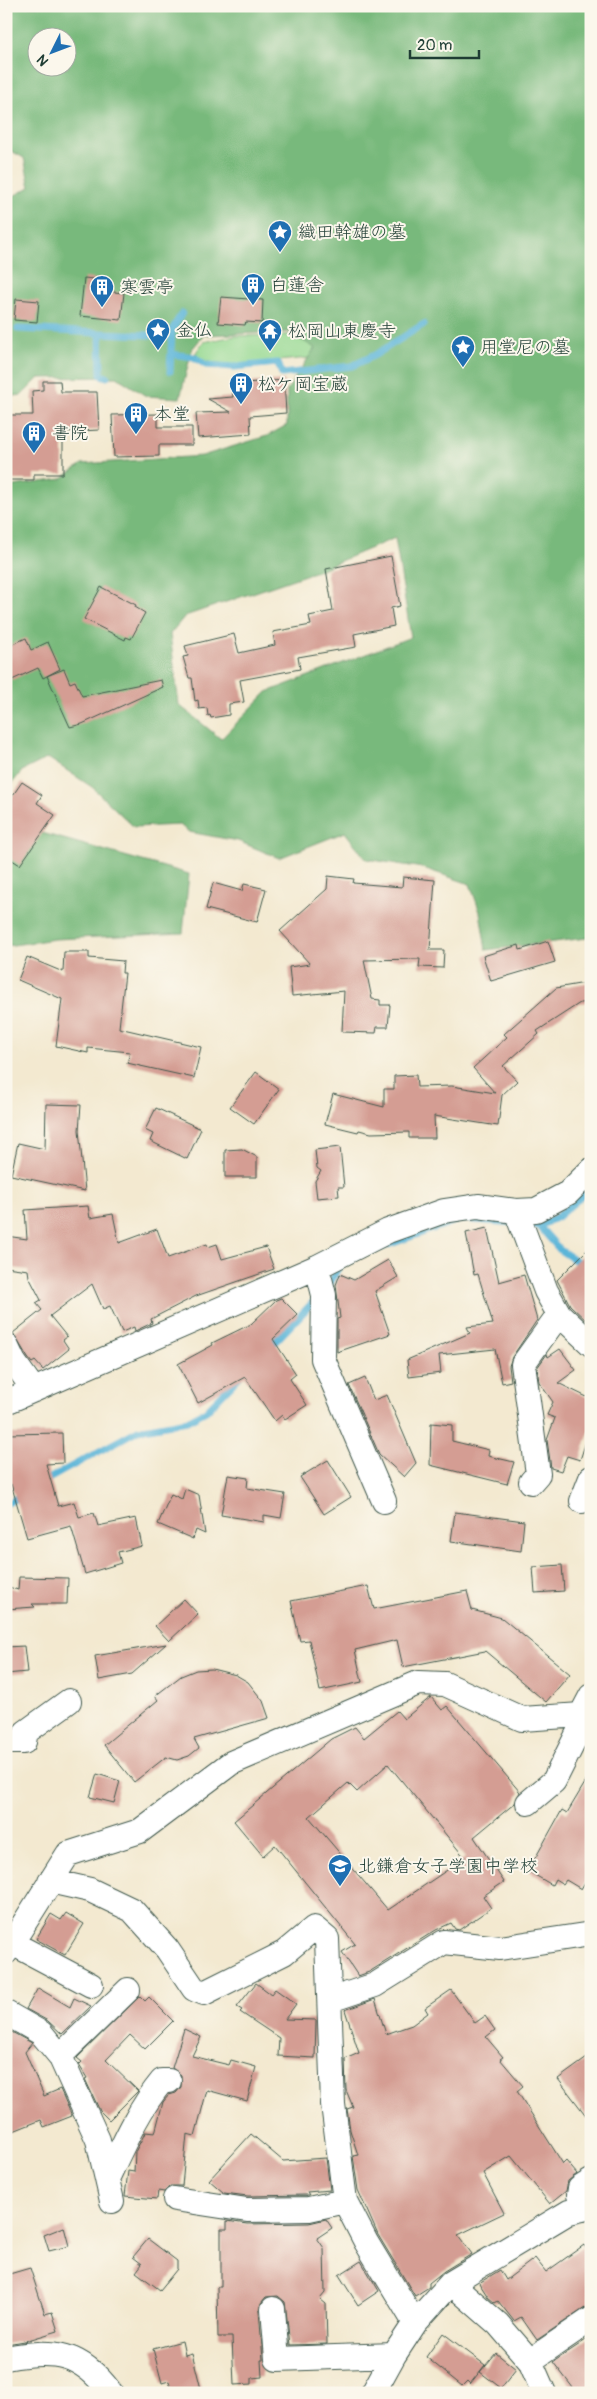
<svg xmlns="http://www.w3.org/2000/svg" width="597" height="2399" font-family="Pangolin,'Klee One',sans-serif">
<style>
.green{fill:#96d992;stroke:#5a8b63}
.forest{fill:#78b97c;stroke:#4c7b58;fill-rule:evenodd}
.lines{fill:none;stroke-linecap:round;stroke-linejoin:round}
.stream{stroke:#5bb5d8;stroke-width:7}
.building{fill:#d49d93;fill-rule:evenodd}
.minor-casing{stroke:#3f574b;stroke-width:26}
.minor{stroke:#fff;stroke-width:24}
.labels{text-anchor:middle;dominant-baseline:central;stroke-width:4;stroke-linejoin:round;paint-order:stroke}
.poi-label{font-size:18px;fill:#1f3d34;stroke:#fbf7ec;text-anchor:start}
</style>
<rect width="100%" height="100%" fill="#fbf7ec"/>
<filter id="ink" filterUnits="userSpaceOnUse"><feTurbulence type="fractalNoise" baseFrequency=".02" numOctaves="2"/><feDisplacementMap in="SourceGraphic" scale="10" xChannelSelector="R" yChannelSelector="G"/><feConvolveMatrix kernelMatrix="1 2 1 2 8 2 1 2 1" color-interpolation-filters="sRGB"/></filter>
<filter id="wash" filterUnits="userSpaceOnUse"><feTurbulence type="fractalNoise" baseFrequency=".0096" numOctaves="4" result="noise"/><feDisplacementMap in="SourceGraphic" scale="20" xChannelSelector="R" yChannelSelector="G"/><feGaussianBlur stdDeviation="1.12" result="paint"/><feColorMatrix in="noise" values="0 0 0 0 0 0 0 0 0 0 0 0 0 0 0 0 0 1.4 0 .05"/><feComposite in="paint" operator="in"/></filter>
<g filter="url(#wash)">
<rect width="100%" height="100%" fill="#f3e9d0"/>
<path class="green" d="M332,334L341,355L236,365L207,362L195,354L203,342L235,336Z"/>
<path class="forest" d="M6,6H591V933L587,938L486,950L480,912L470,884L423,868L366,859L345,832L279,858L238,841L189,832L180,825L134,827L92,787L48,758L22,771L6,791L7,487L61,479L82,464L202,456L267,436L287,425V390L315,348L289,332L204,335L192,349L180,398L146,396L117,377L39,378L22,395L6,397V200L30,187L24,158L6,148ZM38,38H68V68H38ZM395,538L411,637L267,692L221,739L179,705L170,634L185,616L314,572Z
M6,823L189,874L183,933L55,939L6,946Z"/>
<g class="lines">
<path class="stream" d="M18,329L100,333L101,375L107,377
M100,333L172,336
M171,354L194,357L206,365L234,367L278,363L282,374L352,366L375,355L424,324
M170,371L172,330L182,313
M526,1224L539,1226L557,1217L591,1188
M539,1226L560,1250L584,1266
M379,1248L461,1219L516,1223
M329,1286L340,1264
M270,1347L318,1297
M43,1482L138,1430L187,1421L206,1411L239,1377
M6,1504L23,1494"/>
</g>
<g id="blocks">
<path class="building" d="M84,278L104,280L103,291L124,293L121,320L80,316Z
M221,297L263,300L262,323L246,322L245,325L218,323Z
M16,299L39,301L37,322L14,320Z
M284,380L286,413L250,416L251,434L198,438L196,413L231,412L208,399L233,397L232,384Z
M43,381H60L61,392H97L99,430L63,432V474H34V480H6V415H33L32,391L43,390Z
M158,414V427H192V445H159V456L114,457L112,415Z
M391,556L400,606L391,608L394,626L354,634L356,647L298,657L300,669L240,680L244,702L229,704V715L211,718L210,715L208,716L207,708L199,709L198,700L195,701L192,678H189L183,657L188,656L185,646L234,634L239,653L275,645L273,632L311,625L309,616L333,611L326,569Z
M101,587L136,605L135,607L145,613L131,639L126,637L125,640L84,619Z
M26,638L31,650L48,642L60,669L43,678L38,668L12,680L6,667V647Z
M64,669L70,683L75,681L82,696L161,680L163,687L82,724L70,727L47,676Z
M22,782L42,795L37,803L55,815L20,865L6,856V805Z
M328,876L354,879L353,883L402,887L403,877L435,880L430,950H444L443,968L419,967L420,959L364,960L372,999L380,1000V1005H390L388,1027H377L376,1033L342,1032L344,991L292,996L289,967L310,964L280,931L327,889Z
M213,883L242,891L244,884L266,889L257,922L206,909Z
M548,941L555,962L491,981L483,956L519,945L520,950Z
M64,952H89V958L123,961L122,973H125L119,1028L201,1047L194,1078L127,1063L130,1052L88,1048V1053L56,1046L62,999L18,980L27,957L63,972Z
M591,982V1002L580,1003L537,1031L539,1034L503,1066L517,1081L502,1095L498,1126L434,1116L435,1138H409V1132L371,1133L359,1130L358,1132L325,1124L333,1094L384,1107V1089H394V1076L416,1075L417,1087L452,1086L495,1093L473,1068L507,1037L504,1034L556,988Z
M256,1072L279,1089L254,1124L230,1107Z
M46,1104L81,1105L79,1130L85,1191L11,1175L18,1143L45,1149Z
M156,1108L201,1129L187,1159L150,1141L153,1134L145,1130Z
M340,1147L344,1187H338L339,1196L317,1198L315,1181L321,1171L317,1168L315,1150Z
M242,1149L257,1157V1177H225V1150Z
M88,1206L90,1218L113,1214L119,1243L157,1229L168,1258L207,1244L208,1247L217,1244L222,1259L266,1247L274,1269L196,1296L151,1319L152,1323L135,1331L134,1327L122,1332L110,1306L103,1309L92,1284L50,1316L67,1337L63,1340L69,1349L43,1370L35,1361L32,1363L28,1358L13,1333L42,1310L36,1303L41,1300L29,1277L28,1270L6,1267V1236L27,1239L25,1210Z
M487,1228L499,1282L524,1275L537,1320L512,1357L509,1366L511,1381L502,1383L495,1349L439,1355L441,1373L409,1377L407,1360L470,1333L467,1327L493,1324L478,1274L474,1275L466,1233Z
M591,1246V1325L570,1305L557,1280Z
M388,1260L398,1277L375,1291L390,1334L337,1352V1319L340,1318L336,1285L340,1274L354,1280Z
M281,1298L298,1315L273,1339L296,1374L290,1379L307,1405L285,1419L282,1415L275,1421L245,1377L198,1403L178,1364L213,1345L212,1343L251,1324L276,1300Z
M560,1349L576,1370L558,1383L591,1399V1426L580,1460L567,1456L561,1471L551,1468L547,1440L555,1418L547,1415L553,1402L539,1382L537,1368L547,1354L548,1357Z
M365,1378L374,1400L387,1395L416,1463L404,1477L379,1454L349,1385Z
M431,1423L452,1425V1441L489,1450L488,1456L514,1462L507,1484L430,1465Z
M62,1433L63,1463L46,1464L58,1506L74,1502L79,1517L94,1513L98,1526L136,1518L142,1546L118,1552L121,1563L85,1574L71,1526L27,1538L11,1484L6,1486V1434Z
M328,1460L351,1497L324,1514L300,1477Z
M228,1475L248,1478L247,1488L285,1494L281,1518L264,1515V1522L221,1515Z
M185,1489L199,1495L205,1534L196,1530L193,1539L158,1524L171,1494L182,1499Z
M455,1512L524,1521L521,1551L451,1541Z
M562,1565L564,1591L535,1593L533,1567Z
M19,1577L68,1578L67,1604H32L35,1607L6,1609V1586L18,1590Z
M368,1586L374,1609L467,1591L472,1610L502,1618L570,1674L546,1702L485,1651L403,1667L397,1640L355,1650L362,1682L320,1691L309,1640L300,1641L291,1601Z
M184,1599L198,1614L169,1641L155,1626Z
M166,1644L132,1674L99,1680L95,1656Z
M24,1646L27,1672L6,1674V1647Z
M212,1669L236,1675L248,1682L263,1701L269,1718L194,1739L199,1748L189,1756L177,1760L166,1757L134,1782L104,1745L158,1700L155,1696L181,1676L196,1670Z
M431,1697L442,1710L447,1706L520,1792L515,1803L474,1837L504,1882L483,1896L491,1908L459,1930L455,1929L451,1923L436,1930L369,1972L358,1976L342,1952L355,1944L275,1845L263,1856L234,1821L331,1739L355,1727L364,1738L397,1711L404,1719ZM388,1764L465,1858L388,1910L309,1817L348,1783L357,1792Z
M591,1773V1872L581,1889L566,1880L563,1884L555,1879L552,1885L528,1871L562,1810L567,1813Z
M97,1774L120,1781L114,1803L90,1797Z
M66,1913L84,1924L65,1955L36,1939L51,1914L61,1920Z
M256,1983L271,1994L275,1989L296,2004L285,2019L316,2020L315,2058L278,2056L279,2038L240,2012L242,2010L237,2007Z
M38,1988L70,2007L74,1998L91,2006L62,2034L48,2021L26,2009Z
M451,1990L475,2023L485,2016L495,2030L486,2037L503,2057L500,2059L523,2086L517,2091L563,2164L566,2161L577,2174L568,2181L566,2191L550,2204L511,2156L483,2173L504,2213L458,2235L472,2254L444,2271L429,2283V2287L415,2296L378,2235L358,2190L353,2156L358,2155L350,2130L347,2109L353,2107L346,2090L345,2059L359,2053L345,2010L375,1999L386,2034L412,2025L428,2013L425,2008Z
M140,1996L145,2001L149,1997L173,2021L145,2049L130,2035L106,2060L138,2091L109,2120L100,2111L85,2079L87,2078L79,2065L82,2062L77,2058Z
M6,2029L32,2043L25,2052L44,2096L60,2089L72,2116L44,2127L41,2120L6,2134Z
M184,2029L201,2037L192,2056L229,2065L231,2060L256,2067L247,2101L207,2090L195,2136L187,2134L182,2186H170L164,2192L158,2191L157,2199L125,2196L128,2171L134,2172L135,2152L144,2135L145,2132L155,2133L163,2102L169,2095L176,2093L181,2087V2075L172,2068Z
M591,2055V2122L558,2079Z
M251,2134L283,2161L326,2158L330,2190L307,2192L309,2195H307L248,2196L224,2193L209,2180Z
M326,2219L332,2228L317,2238L324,2248L325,2293L320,2299L326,2304L327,2344L290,2345L285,2302L278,2296L266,2297L261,2303L259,2310L263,2360H261L262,2377L252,2378V2384L234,2385L232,2337H218L217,2287H221V2229H227V2221L247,2224L309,2223Z
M64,2227L69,2246L49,2251L44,2235Z
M148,2239L177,2261V2269L160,2290L136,2272L142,2264L133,2257Z
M584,2245L591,2255V2304L537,2340L521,2317L514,2321L498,2301L495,2303L488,2297L479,2283L500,2270L506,2280L535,2258L546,2272Z
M361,2261L379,2291L358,2305L339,2275Z
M30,2268L45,2314L52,2312L58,2331L25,2341L6,2344V2275Z
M443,2333L485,2365L470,2384L467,2381L462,2386L426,2357Z
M589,2338L591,2340V2393H577L553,2362Z
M182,2341L185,2355L192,2353L202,2393H172L169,2381L162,2383L153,2349Z
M496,2353L516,2369L501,2388L480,2372Z"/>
</g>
</g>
<g filter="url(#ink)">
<use href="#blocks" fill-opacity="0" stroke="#3f574b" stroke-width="1"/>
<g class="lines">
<g class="minor-casing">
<path id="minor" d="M516,1211L546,1291L559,1314L591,1344
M317,1267L324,1295L323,1359L384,1501
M6,1345L14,1362L34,1390
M6,1402L317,1267L388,1231L444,1211L478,1206L516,1211L536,1210L568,1193L591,1170
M531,1482L538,1474L523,1364L559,1314
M582,1501L591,1478
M6,1742H24L26,1732L69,1701
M528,1803L554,1781L579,1731L581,1715
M50,1881L90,1890L132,1910L167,1949L194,1989L204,1993L284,1953L314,1928L327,1939L333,2104L345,2201L366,2242L415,2323
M12,1943L91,1985
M6,1952L68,1854L140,1831L231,1763L418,1683L445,1684L522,1719L581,1715L591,1696
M330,2000L375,1985L444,1942L500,1948L591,1934
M6,2013L41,2033L60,2056L98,2140L112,2201
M60,2056L128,1990
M107,2179C123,2145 138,2110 162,2081H169
M175,2199L247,2210L309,2209L345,2201
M583,2209L579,2195L580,2188L591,2181
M451,2283L498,2324L530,2361L544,2393
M273,2309L277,2359L394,2355
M6,2358C54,2349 81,2352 111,2393
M530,2361L590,2320
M373,2393L394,2355L415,2323L451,2283L569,2212L591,2207"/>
</g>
<use href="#minor" class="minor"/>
</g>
</g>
<defs>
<g id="sight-pin" transform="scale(1.25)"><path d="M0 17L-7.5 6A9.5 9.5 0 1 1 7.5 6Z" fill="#1f6fb2" stroke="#fbf7ec"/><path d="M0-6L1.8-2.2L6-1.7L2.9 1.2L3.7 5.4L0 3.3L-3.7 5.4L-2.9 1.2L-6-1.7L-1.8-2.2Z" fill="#fff"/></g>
<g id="building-pin" transform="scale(1.25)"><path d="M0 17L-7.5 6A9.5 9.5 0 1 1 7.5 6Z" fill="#1f6fb2" stroke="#fbf7ec"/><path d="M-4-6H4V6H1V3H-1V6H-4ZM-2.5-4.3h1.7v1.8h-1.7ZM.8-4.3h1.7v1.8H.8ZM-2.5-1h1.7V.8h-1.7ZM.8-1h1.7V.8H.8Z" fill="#fff"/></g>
<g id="temple-pin" transform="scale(1.25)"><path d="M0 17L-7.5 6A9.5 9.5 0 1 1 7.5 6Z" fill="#1f6fb2" stroke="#fbf7ec"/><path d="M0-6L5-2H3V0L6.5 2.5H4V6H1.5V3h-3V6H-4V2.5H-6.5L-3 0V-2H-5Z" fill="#fff"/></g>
<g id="school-pin" transform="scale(1.25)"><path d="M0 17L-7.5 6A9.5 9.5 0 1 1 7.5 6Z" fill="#1f6fb2" stroke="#fbf7ec"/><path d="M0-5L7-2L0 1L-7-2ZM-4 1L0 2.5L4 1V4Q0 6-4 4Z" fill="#fff"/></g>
</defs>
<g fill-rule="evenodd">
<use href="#sight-pin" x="280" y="232"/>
<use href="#building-pin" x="253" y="285"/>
<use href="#building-pin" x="102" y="287"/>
<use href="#sight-pin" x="158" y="330"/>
<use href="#temple-pin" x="270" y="331"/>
<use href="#sight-pin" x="463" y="347"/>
<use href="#building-pin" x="241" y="384"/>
<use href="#building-pin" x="136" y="414"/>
<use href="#building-pin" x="34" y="433"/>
<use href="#school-pin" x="340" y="1866"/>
</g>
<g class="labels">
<g class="poi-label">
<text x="298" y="232">織田幹雄の墓</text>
<text x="270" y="285">白蓮舎</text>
<text x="120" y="287">寒雲亭</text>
<text x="176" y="330">金仏</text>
<text x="288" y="331">松岡山東慶寺</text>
<text x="480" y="347">用堂尼の墓</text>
<text x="258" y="384">松ケ岡宝蔵</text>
<text x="154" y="414">本堂</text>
<text x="52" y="433">書院</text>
<text x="358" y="1866">北鎌倉女子学園中学校</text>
</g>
</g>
<rect width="597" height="2399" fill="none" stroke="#fbf7ec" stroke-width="25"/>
<g transform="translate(52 52) rotate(228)"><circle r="24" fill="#fbf7ec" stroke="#a3ada2"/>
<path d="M0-4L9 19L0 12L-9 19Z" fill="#1f6fb2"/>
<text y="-8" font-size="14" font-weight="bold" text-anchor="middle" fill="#1f3d34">N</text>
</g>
<path d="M410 50v8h69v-8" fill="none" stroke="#1f3d34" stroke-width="2.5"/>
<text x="417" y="50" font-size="15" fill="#1f3d34" stroke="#fbf7ec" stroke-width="4" paint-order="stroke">20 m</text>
</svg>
